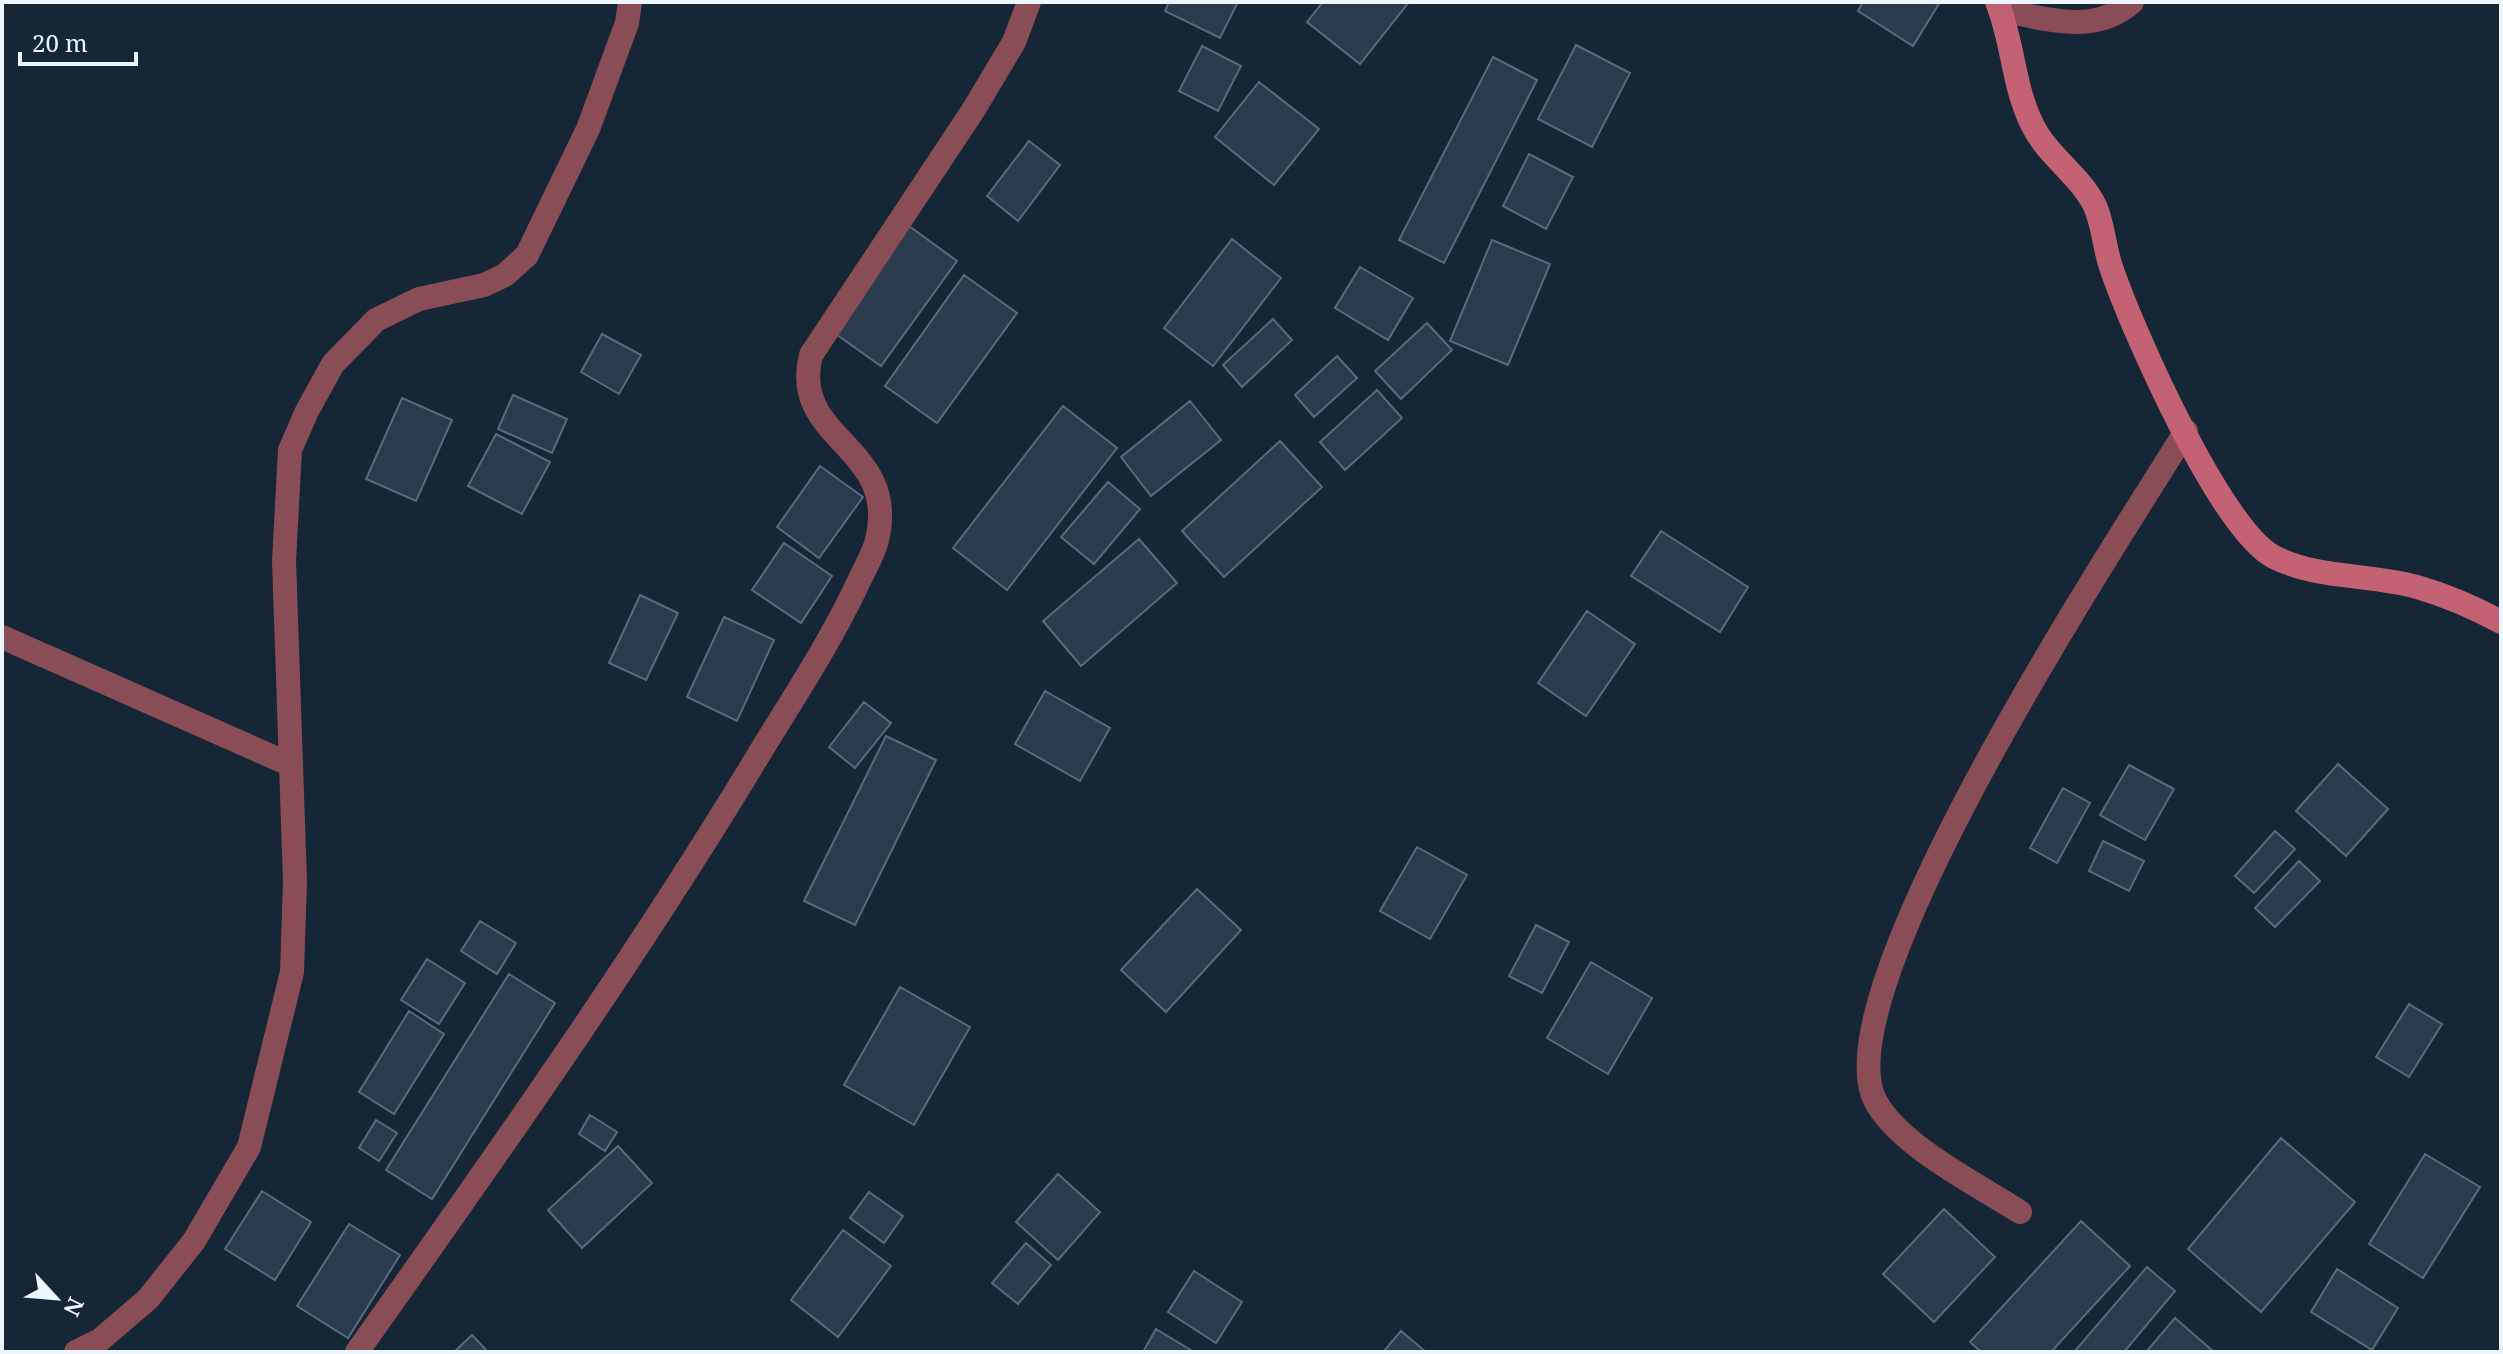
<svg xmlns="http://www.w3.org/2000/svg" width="2503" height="1354" font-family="'Noto Serif',serif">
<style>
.building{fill:#2a3c4b;stroke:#576b7b;stroke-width:2}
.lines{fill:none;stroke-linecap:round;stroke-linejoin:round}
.street{stroke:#8a4d58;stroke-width:24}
.secondary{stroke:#c36275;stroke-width:24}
</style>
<rect width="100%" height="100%" fill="#152635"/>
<path class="building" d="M1169,2H1238L1220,38L1165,11Z
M1323,2H1409L1360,64L1307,22Z
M1863,2H1940L1913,46L1858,11Z
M1576,45L1630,73L1592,147L1538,119Z
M1202,46L1241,66L1218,111L1179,91Z
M1493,57L1537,80L1444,263L1399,240Z
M1259,82L1319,129L1274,185L1215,137Z
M1029,141L1060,165L1018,221L987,196Z
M1529,154L1573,177L1546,229L1503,206Z
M909,226L957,261L881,366L833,332Z
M1232,239L1281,278L1213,366L1164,328Z
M1492,240L1550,264L1508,365L1450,341Z
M1360,267L1413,298L1388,340L1335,308Z
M964,275L1017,313L937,423L885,386Z
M1273,319L1292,340L1242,387L1223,365Z
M1427,323L1452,350L1401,399L1375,371Z
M602,334L641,355L619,394L581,372Z
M1337,356L1357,378L1314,417L1295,395Z
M1377,390L1402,418L1345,470L1320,442Z
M513,395L567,419L552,453L498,429Z
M402,398L452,420L416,501L366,479Z
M1190,401L1221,440L1151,496L1121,457Z
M1063,406L1117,448L1007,590L953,548Z
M496,434L550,462L522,514L468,486Z
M1280,441L1322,487L1224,577L1182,531Z
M820,466L863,497L819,558L777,527Z
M1108,482L1140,509L1094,564L1061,537Z
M1661,531L1748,587L1720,632L1631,576Z
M1139,539L1177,583L1081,666L1043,621Z
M784,543L832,576L801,623L752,590Z
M640,595L678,613L646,680L609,663Z
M1587,611L1635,644L1586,716L1538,683Z
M724,617L774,640L737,721L687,697Z
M1045,691L1110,728L1080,781L1015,744Z
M864,702L891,723L855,768L829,747Z
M886,736L936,760L855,925L804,901Z
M2338,764L2388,809L2346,856L2296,811Z
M2129,765L2174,789L2145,840L2100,815Z
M2063,788L2090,803L2057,863L2030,848Z
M2275,831L2295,849L2254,893L2235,876Z
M2103,841L2144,861L2129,891L2089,871Z
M1417,847L1467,875L1430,939L1380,911Z
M2299,861L2320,881L2275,927L2255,908Z
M1197,889L1241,930L1166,1012L1121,970Z
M480,921L516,943L497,974L461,951Z
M1536,925L1569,942L1542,993L1509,976Z
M427,959L465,983L439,1024L401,1000Z
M1591,962L1652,998L1608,1074L1547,1038Z
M509,974L555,1003L432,1199L386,1170Z
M900,987L970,1027L914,1125L844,1085Z
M2409,1004L2442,1024L2409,1077L2376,1057Z
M409,1011L444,1034L394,1114L359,1092Z
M590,1115L617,1132L605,1151L579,1134Z
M376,1120L397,1133L379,1161L359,1148Z
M2281,1138L2355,1202L2261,1312L2188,1249Z
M618,1146L652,1183L582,1248L548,1210Z
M2425,1154L2480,1187L2423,1278L2369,1244Z
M1058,1174L1100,1212L1058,1260L1016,1222Z
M262,1191L311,1222L275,1280L225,1249Z
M869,1192L903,1216L884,1243L850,1218Z
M1944,1209L1995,1257L1934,1322L1883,1274Z
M2081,1221L2130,1266L2051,1352H1981L1970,1342Z
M349,1224L400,1255L348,1338L297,1306Z
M843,1230L891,1266L838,1337L791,1300Z
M1026,1243L1051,1265L1018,1304L992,1283Z
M2147,1267L2175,1291L2124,1352H2074Z
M2337,1269L2398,1308L2372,1350L2311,1312Z
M1194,1271L1242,1302L1216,1343L1168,1312Z
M2175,1318L2214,1352H2146Z
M1156,1329L1194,1352H1143Z
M1401,1331L1426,1352H1383Z
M472,1335L488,1352H454Z"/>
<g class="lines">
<path class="street" d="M2000,10C2044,18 2094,36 2132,2
M2,637L289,764
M2020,1212C1978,1185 1900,1146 1876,1102C1817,996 2121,536 2186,431
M76,1352L100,1340L148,1299L194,1241L249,1147L292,972L295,881L284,561L290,450L307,411L333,364L376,320L419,299L484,285L505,275L527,255L588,129L627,23L630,2
M357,1352C499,1152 641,951 767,741C800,688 834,635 860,579C866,566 874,553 877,540C900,445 789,441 811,355L974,109L1014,42L1029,2"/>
<path class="secondary" d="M1997,2C2013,41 2013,86 2032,124C2047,156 2080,175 2095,206C2104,226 2104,249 2112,270C2133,331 2221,530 2274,557C2317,579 2372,574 2417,587C2445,595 2475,608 2501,622"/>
</g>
<rect width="2503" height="1354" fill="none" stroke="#edf6fe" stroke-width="8"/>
<g transform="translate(56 1298) rotate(116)" stroke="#152635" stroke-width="6" paint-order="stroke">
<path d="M0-6L14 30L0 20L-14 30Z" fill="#edf6fe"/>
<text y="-12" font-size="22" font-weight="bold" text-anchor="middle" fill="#edf6fe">N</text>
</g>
<path d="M20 52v12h116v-12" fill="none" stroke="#edf6fe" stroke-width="4"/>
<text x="32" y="52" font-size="24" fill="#edf6fe" stroke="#152635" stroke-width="6" paint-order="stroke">20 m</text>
</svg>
